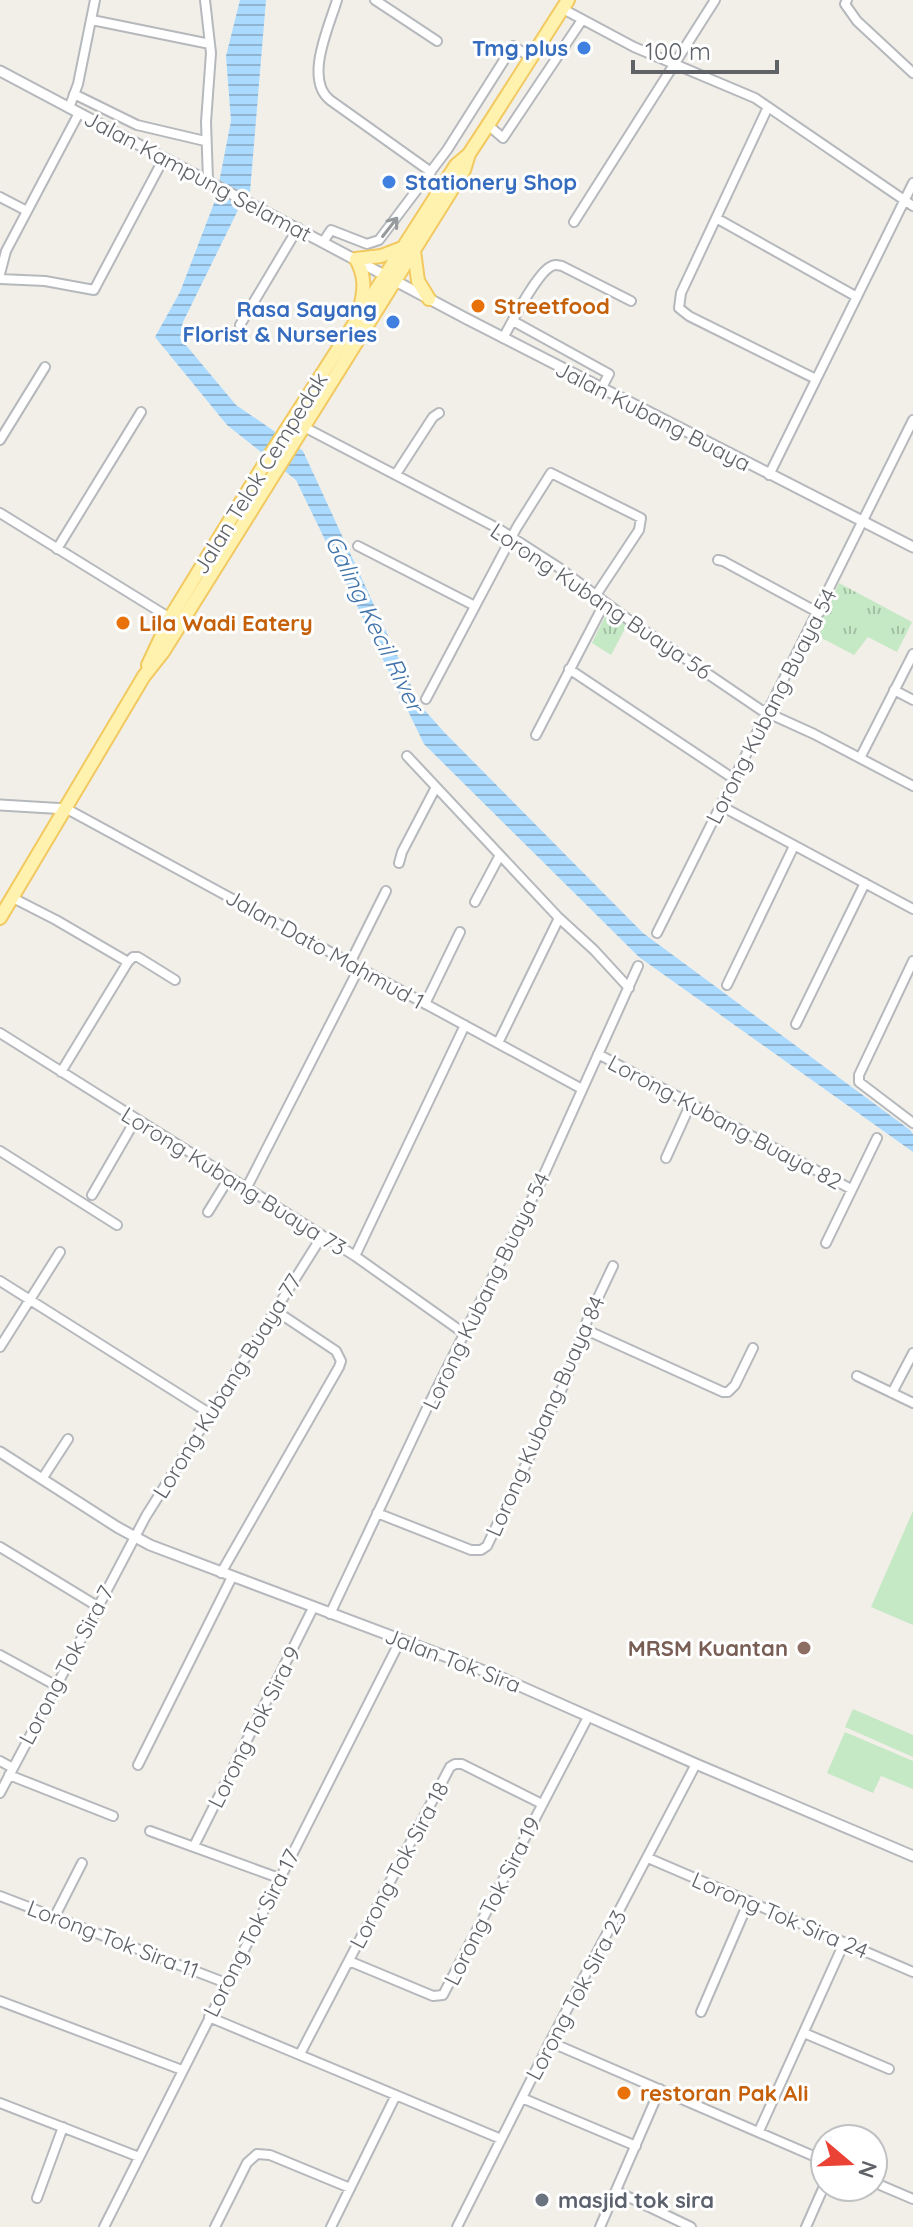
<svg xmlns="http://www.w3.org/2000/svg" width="913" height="2227" font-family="Quicksand,sans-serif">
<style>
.park{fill:url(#park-tufts)}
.pitch{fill:#c5e8c5}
.water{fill:url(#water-rules)}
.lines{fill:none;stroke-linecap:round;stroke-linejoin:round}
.minor-casing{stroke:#b5b8bc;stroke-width:12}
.tertiary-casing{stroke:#b5b8bc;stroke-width:13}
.primary-casing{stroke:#f2c960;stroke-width:16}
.minor{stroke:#fff;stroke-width:8}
.tertiary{stroke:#fff;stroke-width:9}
.primary{stroke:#fff2af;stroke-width:12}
.oneway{stroke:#979a9d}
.shop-dot{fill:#3f7fe0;stroke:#fff;stroke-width:3}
.food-dot{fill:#e8710a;stroke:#fff;stroke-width:3}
.education-dot{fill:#8d6e63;stroke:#fff;stroke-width:3}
.worship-dot{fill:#6b7280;stroke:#fff;stroke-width:3}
.labels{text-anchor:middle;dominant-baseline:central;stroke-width:6;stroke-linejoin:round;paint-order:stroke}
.shop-label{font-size:22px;font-weight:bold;fill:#366cbe;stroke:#fff;text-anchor:end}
.street-label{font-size:22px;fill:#5f6368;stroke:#fff}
.food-label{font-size:22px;font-weight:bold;fill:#c56008;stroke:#fff;text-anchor:start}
.education-label{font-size:22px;font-weight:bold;fill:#785e54;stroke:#fff;text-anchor:end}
.worship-label{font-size:22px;font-weight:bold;fill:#5b616d;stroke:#fff;text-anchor:start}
.water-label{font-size:24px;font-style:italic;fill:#4174aa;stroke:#fff}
</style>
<defs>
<pattern id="park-tufts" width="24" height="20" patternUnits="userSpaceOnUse" patternTransform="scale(2)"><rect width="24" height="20" fill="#c5e8c5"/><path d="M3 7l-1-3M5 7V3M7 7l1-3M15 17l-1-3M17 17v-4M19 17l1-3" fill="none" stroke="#a3c0a4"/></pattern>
<pattern id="water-rules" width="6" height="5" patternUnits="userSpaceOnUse" patternTransform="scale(2)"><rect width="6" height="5" fill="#aadaff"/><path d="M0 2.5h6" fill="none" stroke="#8eb4d2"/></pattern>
</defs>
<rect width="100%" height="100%" fill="#f1efe8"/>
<path class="park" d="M839,583L912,622L897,652L868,637L854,655L814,634Z
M607,612L627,625L611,655L592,643Z"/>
<path class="pitch" d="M913,1511V1625L871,1607Z
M853,1709L913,1735V1757L845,1727Z
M845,1732L913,1761V1789L881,1776L873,1793L827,1773Z"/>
<path class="water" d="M240,0H266L250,192L238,210L183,322L180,338L236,405L303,451L420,705L444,732L643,933L910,1130L913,1134V1152L639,957L424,744L296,480L227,425L155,337L180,292L216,198L231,121L226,56Z"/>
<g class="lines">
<g class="minor-casing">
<path id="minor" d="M205,0L211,53L206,122L208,180
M337,0C329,27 304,79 330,100L431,172
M375,0L437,41
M847,0L845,4L857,21L913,73
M563,9L634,47L755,98L913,206
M92,20L210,44
M74,94L137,125L205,141
M768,107L681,293L679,308L689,316L816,379
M69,108L78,84L95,0
M488,125L503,138L582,20
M0,197L27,211
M716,218L857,297
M574,222L715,0
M323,242L331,230L367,244L379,240L447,150L513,46L532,58
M0,274L6,251L79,113
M0,279L45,281L94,290L164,158
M513,321L609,374L601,389
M240,325L298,228
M503,338C512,322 536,275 550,267C555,264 557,265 562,266L631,301
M304,427L499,529L558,567L633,623L761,710L814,734L913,786
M0,440L45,367
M396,474L433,417L439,413
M769,475L913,183
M0,513L170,618
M358,546L475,606
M57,549L141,412
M718,560L723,561L819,613
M569,669L734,779
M894,690L913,700
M426,699L517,527L551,473L641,518L639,530L596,595
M536,735L605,602
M407,756L559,918L594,950L629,988
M860,758L913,654
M721,806L913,909
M67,809L582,1089
M399,863L402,852L436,787
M13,898L56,920L128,962
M475,902L500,855
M657,933L913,420
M913,961L859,1075V1082L913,1123
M128,962L133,957H138L175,980
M350,963L386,891
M727,985L794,846
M425,1004L460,932
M796,1024L865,883
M0,1033L355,1256L465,1334
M498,1043L559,918
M598,1054L851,1189
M61,1072L128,962
M0,1151L117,1225
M666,1158L691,1103
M246,1189L359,968
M92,1195L136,1119
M208,1212L229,1178
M826,1243L877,1138
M355,1256L465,1025
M0,1281L209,1413
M584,1329L723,1392H728L735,1385L753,1348
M0,1347L60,1252
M857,1376L913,1403
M892,1393L913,1353
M42,1479L68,1439
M377,1513L471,1550H481L487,1546L565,1382L587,1321L613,1266
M0,1547L97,1606
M221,1573L339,1367L341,1361L336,1351L276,1311
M330,1614L427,1408L541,1181L638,966
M0,1655L55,1685
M0,1761L13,1768
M138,1765L232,1577
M9,1775L113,1816
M0,1793L146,1516L322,1236
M150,1831L279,1878
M194,1846L313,1608
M648,1858L913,1972
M0,1896L226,1983
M54,1918L82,1863
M349,1961L433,1996L443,1995L588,1717
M0,2001L182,2070
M701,2012L749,1901
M209,2017L501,2139
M804,2033L889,2069
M550,2042L825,2161
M300,2054L450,1767L455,1764H462L542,1804
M522,2098L636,2146
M0,2103L139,2157
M759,2131L844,1943
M873,2182L913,2199
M616,2191L691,2227
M37,2198L63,2127
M104,2227L401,1639
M215,2227L247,2163L257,2154L270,2155L350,2188
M331,2227L396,2095
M457,2227L550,2042L696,1764
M600,2227L660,2089
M806,2227L825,2184"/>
</g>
<g class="tertiary-casing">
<path id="tertiary" d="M0,71L467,319L913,547
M0,805L67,809
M0,1452L117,1527L150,1545L495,1675L696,1764L913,1856"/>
</g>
<g class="primary-casing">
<path id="primary" d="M414,251L418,281L429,299
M360,307C365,289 365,275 356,259L381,256L402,248
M148,665L170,618L265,463L456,165L469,154L488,125L568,0
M0,918L144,676L163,652L456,183L464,170L469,154"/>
</g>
<use href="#minor" class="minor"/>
<use href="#tertiary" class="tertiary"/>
<use href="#primary" class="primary"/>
</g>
<defs><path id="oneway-shaft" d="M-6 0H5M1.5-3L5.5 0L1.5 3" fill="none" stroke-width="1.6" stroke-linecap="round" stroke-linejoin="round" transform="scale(2)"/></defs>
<use class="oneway" href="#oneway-shaft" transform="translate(390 227) rotate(-52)"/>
<g class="shop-dot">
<circle cx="584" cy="48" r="8"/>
<circle cx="389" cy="182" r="8"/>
<circle cx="393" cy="322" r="8"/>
</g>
<g class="food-dot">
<circle cx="478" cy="306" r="8"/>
<circle cx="123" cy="623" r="8"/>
<circle cx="624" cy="2093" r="8"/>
</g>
<circle class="education-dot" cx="804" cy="1648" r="8"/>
<circle class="worship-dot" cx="542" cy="2200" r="8"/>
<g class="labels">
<g class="shop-label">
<text x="568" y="48">Tmg plus</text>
<text x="405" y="182" text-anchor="start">Stationery Shop</text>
<text x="377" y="309">Rasa Sayang<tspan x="377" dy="25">Florist &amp; Nurseries</tspan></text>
</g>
<g class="street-label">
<text transform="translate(198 176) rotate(28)">Jalan Kampung Selamat</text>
<text transform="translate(653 416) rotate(27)">Jalan Kubang Buaya</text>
<text transform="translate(260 473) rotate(-58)">Jalan Telok Cempedak</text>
<text transform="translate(601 601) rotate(34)">Lorong Kubang Buaya 56</text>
<text transform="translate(771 706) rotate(-63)">Lorong Kubang Buaya 54</text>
<text transform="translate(325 949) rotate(29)">Jalan Dato Mahmud 1</text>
<text transform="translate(725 1122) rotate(28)">Lorong Kubang Buaya 82</text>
<text transform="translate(234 1181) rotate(32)">Lorong Kubang Buaya 73</text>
<text transform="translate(486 1291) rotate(-64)">Lorong Kubang Buaya 54</text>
<text transform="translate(227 1386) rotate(-58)">Lorong Kubang Buaya 77</text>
<text transform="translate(545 1416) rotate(-66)">Lorong Kubang Buaya 84</text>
<text transform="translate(453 1660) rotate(21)">Jalan Tok Sira</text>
<text transform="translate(66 1665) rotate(-62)">Lorong Tok Sira 7</text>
<text transform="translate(254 1727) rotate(-63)">Lorong Tok Sira 9</text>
<text transform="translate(399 1865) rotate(-62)">Lorong Tok Sira 18</text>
<text transform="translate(492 1901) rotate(-63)">Lorong Tok Sira 19</text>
<text transform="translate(780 1915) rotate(23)">Lorong Tok Sira 24</text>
<text transform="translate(251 1933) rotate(-63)">Lorong Tok Sira 17</text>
<text transform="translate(113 1939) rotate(21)">Lorong Tok Sira 11</text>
<text transform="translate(576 1995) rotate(-62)">Lorong Tok Sira 23</text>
</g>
<g class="food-label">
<text x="494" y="306">Streetfood</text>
<text x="139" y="623">Lila Wadi Eatery</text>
<text x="640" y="2093">restoran Pak Ali</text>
</g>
<g class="education-label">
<text x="788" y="1648">MRSM Kuantan</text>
</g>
<g class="worship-label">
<text x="558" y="2200">masjid tok sira</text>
</g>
<g class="water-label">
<text transform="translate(375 623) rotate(64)">Galing Kecil River</text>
</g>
</g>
<g transform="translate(849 2163) rotate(109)"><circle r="38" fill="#ffffff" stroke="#bfc1c3" stroke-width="2"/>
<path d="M0-6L14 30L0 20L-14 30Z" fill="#ea4335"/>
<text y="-12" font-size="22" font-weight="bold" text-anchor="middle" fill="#5f6368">N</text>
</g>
<path d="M633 60v12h144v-12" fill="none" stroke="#5f6368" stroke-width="4"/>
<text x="645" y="60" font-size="24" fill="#5f6368" stroke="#ffffff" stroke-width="6" paint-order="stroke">100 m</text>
</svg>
